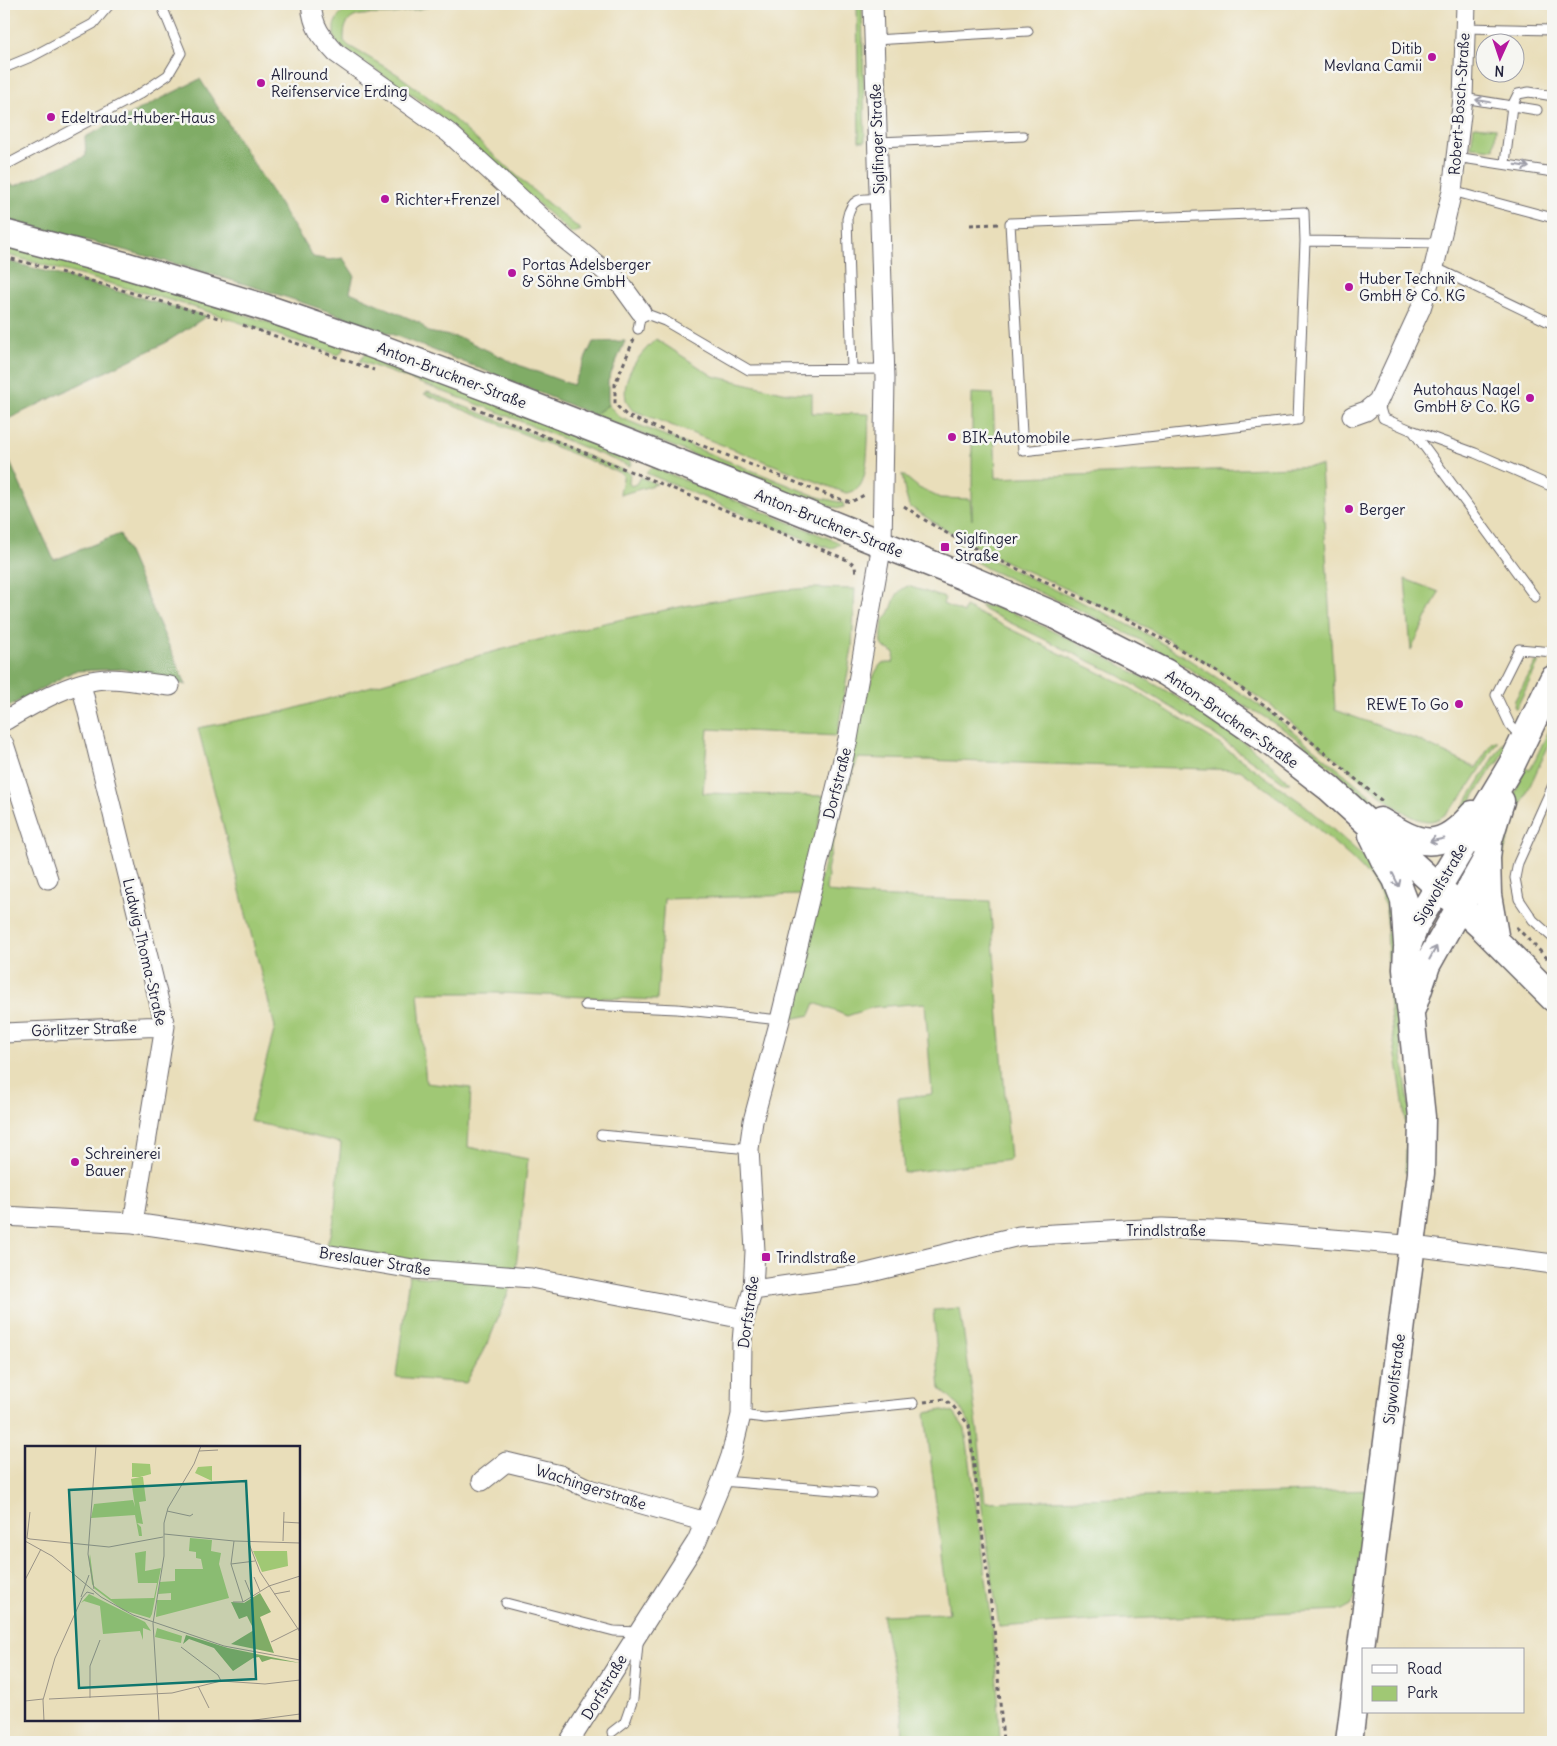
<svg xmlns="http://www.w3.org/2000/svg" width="1557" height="1746" font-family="Delius,sans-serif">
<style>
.green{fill:#a0c874;stroke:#617558}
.forest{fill:#80ac66;stroke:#516750}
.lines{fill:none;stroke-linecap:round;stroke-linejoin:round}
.lane-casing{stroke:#686467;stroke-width:11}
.street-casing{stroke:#686467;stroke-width:21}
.secondary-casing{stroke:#686467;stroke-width:29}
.path{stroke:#686467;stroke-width:3;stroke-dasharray:4 4;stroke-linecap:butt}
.lane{stroke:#fff;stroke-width:9}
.street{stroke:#fff;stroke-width:19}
.secondary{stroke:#fff;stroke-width:26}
.oneway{stroke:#9c9ca7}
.poi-dot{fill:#b5179e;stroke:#f6f6f2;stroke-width:2}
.labels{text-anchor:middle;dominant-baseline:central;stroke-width:5;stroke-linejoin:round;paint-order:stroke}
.poi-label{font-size:15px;fill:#22223b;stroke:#f6f6f2;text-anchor:start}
.street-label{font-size:15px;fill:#22223b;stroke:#f6f6f2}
.inset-road{fill:none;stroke:#999387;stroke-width:1}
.view{fill:#0f766e;fill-opacity:0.15;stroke:#0f766e;stroke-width:2.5}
.inset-edge{fill:none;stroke:#22223b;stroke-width:2.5}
</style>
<rect width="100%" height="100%" fill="#f6f6f2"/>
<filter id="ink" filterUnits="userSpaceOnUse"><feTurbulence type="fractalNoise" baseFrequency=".02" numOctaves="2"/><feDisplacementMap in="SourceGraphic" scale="10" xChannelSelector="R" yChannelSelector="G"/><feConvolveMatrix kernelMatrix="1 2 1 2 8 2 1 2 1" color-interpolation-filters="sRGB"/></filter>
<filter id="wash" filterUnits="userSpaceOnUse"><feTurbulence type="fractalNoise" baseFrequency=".0096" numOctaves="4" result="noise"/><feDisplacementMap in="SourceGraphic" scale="20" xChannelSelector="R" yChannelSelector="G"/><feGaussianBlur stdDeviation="1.12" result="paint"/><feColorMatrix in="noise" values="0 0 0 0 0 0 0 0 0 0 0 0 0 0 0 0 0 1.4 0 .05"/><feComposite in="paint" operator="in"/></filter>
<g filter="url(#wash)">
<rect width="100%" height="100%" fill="#e9deba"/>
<path class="green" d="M407,4H440C425,8 409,11 393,14C383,15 362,13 354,17C344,22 344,32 344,41L349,46L397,74L432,100L544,200L581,230L572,234L426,104L337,44L334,35V25L339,15L348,9Z
M857,4H862L865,141H859Z
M1474,126L1496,128L1494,149L1471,147Z
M4,243L118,273L344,347L341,353L338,355L187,305L4,254Z
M656,339L713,376L787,393L812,394V413L869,414C868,431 869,473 860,486C856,491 852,492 846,493L632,410C630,407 626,402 626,399C621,376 640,354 656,339Z
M366,353L628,456L631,465L629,466L493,410L360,361Z
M428,392L630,473L629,483L631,486L636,484L640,477L657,484L620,495C620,487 624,481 623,474L424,394Z
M972,393L993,394L996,478L1321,466L1335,710L1418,740L1476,768L1492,743L1495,741H1498C1485,760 1454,820 1431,821C1417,822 1403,811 1392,804L1270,705L1215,668L1150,629L1054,583L995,557L941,527L909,506L905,492L902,474L919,488L940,498L970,499L972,520Z
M608,405L621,418L818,497L843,503L844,507L840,508L821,505L594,415Z
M652,467L838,542L840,544L831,549L759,521L646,473V472Z
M958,544L1113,617L1150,636L1188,659L1271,713L1390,812L1385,814L1305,745L1286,731L1258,713L1246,707L1185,666L1137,638L1092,616L988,569L954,549Z
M1405,579L1439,592L1411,650Z
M908,586L945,598L943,604L963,613L965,607L1125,685L1165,709L1209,737L1305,805L1371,863L1388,887L1395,920L1393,963L1396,1014L1412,1125L1410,1173L1405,1172C1410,1123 1398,1076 1392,1028C1387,992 1388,954 1387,918C1386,909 1384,900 1379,892C1370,875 1355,861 1341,849C1309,820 1275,795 1240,770L858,758L843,801L827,870L828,876L826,889L827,892L868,896L990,901L1010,1160L904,1173L898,1098L932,1094L925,1003L874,1007L847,1016L815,1003L810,1015L786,1020C805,942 824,864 843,786C849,760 865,680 882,663H893L895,653L885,648L881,643L883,620C896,611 890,593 908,586Z
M814,588L855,589L852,648L837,736L708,729L703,793L825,796L816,835L800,895L664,899L657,1000L497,993H418L426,1083L471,1088L468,1147L528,1159L516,1267L430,1262L392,1257L327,1245L334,1220L341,1143L250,1121L275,1027L198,728L286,711L451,663L595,625L684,606L782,590Z
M980,605C1007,607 1034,622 1058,634C1102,654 1143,677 1185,702C1223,726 1259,751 1290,783H1284L1202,726L1120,676L984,610Z
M1536,662H1539L1516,709L1514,706L1515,700Z
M1553,722V736L1516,816L1504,852L1499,885L1492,867L1507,813L1525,768L1530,770Z
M1503,743L1506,748L1498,763L1493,767L1459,820L1457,817Z
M409,1276L512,1283L490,1338L466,1383L396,1377Z
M960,1308L978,1432L985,1502L1373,1490L1356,1597L1351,1605L1342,1610L1103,1620L999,1627L970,1424L959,1406L940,1389L933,1310Z
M943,1410L954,1413L965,1429C980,1532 997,1637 1000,1742H903L902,1714L882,1615L949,1613L925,1413Z"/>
<path class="forest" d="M200,79L313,257L330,260L343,258L354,275L350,292L420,323L428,332L461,338L521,366L573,385L593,342L625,341L608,381V405L594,415C506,379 417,342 327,311C222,274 112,247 4,219V182L15,186L86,156L85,137Z
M4,260L207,316L165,343L4,421Z
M4,449L54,560L120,534L186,685L123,669L74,671L4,709Z"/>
</g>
<g filter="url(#ink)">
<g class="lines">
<g class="lane-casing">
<path id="lane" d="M1465,28L1553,30
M874,40L1028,31
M4,68L33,56L93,24L110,4
M1463,98L1537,110
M878,142L1023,136
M1456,157L1553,172
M1505,163L1512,106L1518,94L1529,92L1553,96
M4,166L138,95L168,75L181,53L161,4
M1452,191L1553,218
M1305,241L1304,212L1010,223L1023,451L1298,420L1305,241L1440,243
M1434,267L1553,324
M638,329L641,312L665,321L749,370L885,369
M852,369L847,219C851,198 860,198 879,199
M1378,401L1383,418L1413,431L1535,597
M1414,431L1475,453L1553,487
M1521,737L1510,725L1496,695L1519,649L1553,652
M1553,785L1518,863L1515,878L1519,899L1533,920L1553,938
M585,1005L677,1009L780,1020
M601,1135L749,1149
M741,1415L765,1418L913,1403
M722,1481L871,1493
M506,1603L614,1631L639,1632L633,1699L625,1722L612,1732"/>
</g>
<g class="street-casing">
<path id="street" d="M311,4C313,27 321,37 336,53L449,133L566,240L620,283L641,312
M1352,416L1366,411L1378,401L1421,308L1434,267L1452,191L1463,98L1466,4
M81,684L165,1026L133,1223
M4,721C32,705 75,679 108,679C128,679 150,684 170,686
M4,744L48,879
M4,1033L165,1026
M4,1216L133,1223L202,1233L413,1269L531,1278L744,1319
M753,1290L859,1275L1019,1236L1162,1228L1236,1231L1405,1245L1553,1264
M482,1481L506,1462L560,1475L589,1489L706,1522
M569,1742L697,1541L722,1481L731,1456L741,1415L742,1342L744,1319L753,1290L755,1251L749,1149L753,1121L780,1020L848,739L882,544L885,378L873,4"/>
</g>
<g class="secondary-casing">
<path id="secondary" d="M4,233L124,265L266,308L362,341L490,389L647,450L977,582L1054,615L1165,672L1200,694L1267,740L1329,788L1482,927L1553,998
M1380,821C1420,845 1439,854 1473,814
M1372,835L1384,860L1396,879L1404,900L1407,944
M1487,858L1488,895L1496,941
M1413,1007L1427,965L1487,858L1489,840L1501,801
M1349,1742L1421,1173L1422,1117L1406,969L1407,948L1416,924L1512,764L1553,679"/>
</g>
<path class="path" d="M970,225L1000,224
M4,257L52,269
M60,272L222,319
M243,325L374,370
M634,339L615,384V404L627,416L833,497L851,502L866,494
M473,407L850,561L855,566L856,575
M904,506C980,560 1069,587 1150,632C1191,655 1233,681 1271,710C1309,738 1345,771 1382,801
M1516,927L1553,964
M924,1402L944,1399L953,1406L969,1425L995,1637L1003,1742"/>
<use href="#lane" class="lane"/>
<use href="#street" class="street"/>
<use href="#secondary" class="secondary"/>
</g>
<defs><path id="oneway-shaft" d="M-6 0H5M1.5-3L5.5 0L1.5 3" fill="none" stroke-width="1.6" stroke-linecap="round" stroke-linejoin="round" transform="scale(1.25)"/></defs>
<g class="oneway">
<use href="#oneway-shaft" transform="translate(1483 101) rotate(-171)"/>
<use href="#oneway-shaft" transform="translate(1522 166) rotate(10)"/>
<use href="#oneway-shaft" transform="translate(1437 840) rotate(168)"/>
<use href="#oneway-shaft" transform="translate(1396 880) rotate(64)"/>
<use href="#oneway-shaft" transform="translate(1433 953) rotate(-61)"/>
</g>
</g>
<g class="poi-dot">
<circle cx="1432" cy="57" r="5"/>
<circle cx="261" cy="83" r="5"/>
<circle cx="51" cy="117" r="5"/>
<circle cx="385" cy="199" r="5"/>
<circle cx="512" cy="273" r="5"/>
<circle cx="1349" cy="287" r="5"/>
<circle cx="1530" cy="398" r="5"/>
<circle cx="952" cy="437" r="5"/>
<circle cx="1349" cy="509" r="5"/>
<rect x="940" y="542" width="10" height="10" rx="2.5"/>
<circle cx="1459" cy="704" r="5"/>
<circle cx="75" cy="1162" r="5"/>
<rect x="761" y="1252" width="10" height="10" rx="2.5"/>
</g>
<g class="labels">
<g class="poi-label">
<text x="1422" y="48" text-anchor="end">Ditib<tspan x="1422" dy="17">Mevlana Camii</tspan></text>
<text x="271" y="74">Allround<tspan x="271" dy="17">Reifenservice Erding</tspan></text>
<text x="61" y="117">Edeltraud-Huber-Haus</text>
<text x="395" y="199">Richter+Frenzel</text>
<text x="522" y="264">Portas Adelsberger<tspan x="522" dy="17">&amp; Söhne GmbH</tspan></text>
<text x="1359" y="278">Huber Technik<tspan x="1359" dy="17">GmbH &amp; Co. KG</tspan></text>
<text x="1520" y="389" text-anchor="end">Autohaus Nagel<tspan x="1520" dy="17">GmbH &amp; Co. KG</tspan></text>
<text x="962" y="437">BIK-Automobile</text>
<text x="1359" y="509">Berger</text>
<text x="955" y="538">Siglfinger<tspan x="955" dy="17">Straße</tspan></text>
<text x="1449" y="704" text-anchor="end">REWE To Go</text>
<text x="85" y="1153">Schreinerei<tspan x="85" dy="17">Bauer</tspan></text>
<text x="776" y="1257">Trindlstraße</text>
</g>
<g class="street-label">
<text transform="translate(1459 104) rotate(-86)">Robert-Bosch-Straße</text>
<text transform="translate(877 139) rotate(-92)">Siglfinger Straße</text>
<text transform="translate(452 375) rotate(21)">Anton-Bruckner-Straße</text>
<text transform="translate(829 523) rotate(22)">Anton-Bruckner-Straße</text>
<text transform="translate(1232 719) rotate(35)">Anton-Bruckner-Straße</text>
<text transform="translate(837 783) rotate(-76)">Dorfstraße</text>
<text transform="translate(1440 884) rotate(-60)">Sigwolfstraße</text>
<text transform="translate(145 952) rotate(77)">Ludwig-Thoma-Straße</text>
<text transform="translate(84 1029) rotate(-2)">Görlitzer Straße</text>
<text x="1166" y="1230">Trindlstraße</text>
<text transform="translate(375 1261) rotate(9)">Breslauer Straße</text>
<text transform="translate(748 1312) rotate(-82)">Dorfstraße</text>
<text transform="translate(1394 1379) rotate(-83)">Sigwolfstraße</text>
<text transform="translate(591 1487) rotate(18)">Wachingerstraße</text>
<text transform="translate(604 1687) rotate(-59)">Dorfstraße</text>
</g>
</g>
<g transform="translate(25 1446)">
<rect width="275" height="275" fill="#e9deba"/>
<path d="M107,17L125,18L126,28L115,31H118L121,55L114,56L118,78L112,77L116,81L117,90H114L110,69L66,72L69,58L108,54L110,61L106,33L115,31H107ZM187,20V35L170,27L173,21ZM165,92L187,94L186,105L196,107L194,118L204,152L131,171L132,154H146V147L133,148L135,136L150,135V123H178L176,113L171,112V106L164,105ZM121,105L120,125L136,122L127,168L125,172L98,164L70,143L67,138L64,114L65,108L69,140L86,153L129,152L132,137H113L110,107ZM228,105H262L263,120L237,126ZM64,148L120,176L126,185L118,182V194L115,185L78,188L75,160L59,155L56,157ZM132,182L157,190L156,197L130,191Z" fill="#a0c874"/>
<path d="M235,147L246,166L235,171L249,207L206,198L229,184L222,170L214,173L206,156L219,157ZM161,189L203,202L275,217L246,213L237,216L234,211L228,212L208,225L189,202L164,193L158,198Z" fill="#80ac66"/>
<path class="inset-road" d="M174,5L193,4M142,65L165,70L168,68M5,66L2,92L5,93L84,101L138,91M258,76L275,77M139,88L209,95L275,97M0,95L27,110L76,151L108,169L199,200L275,214M209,95L206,118L218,156M223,95L235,126L275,186M258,95L259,66M206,118L230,115M229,131L235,145M0,134L16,103M220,134L227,151M69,143L63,108L71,0M249,148L265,145M56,151L64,129M56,153L62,146L69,148M208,156H218L244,140L275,130M246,196L274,182M156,201L193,229L196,235M173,240L184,262M65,252V220L75,194M24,253L147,247L196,235L240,238L275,234M0,255L18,253M19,275L18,254L30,212L57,152M134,275L128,177L139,110V77L143,62L169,18L176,0M222,275L275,268"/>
<path class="view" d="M221,35L231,233L54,242L44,44Z"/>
<rect width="275" height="275" class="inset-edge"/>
</g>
<rect width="1557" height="1746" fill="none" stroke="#f6f6f2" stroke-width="20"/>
<rect x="1362" y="1648" width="162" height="65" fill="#f6f6f2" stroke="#a1a1a9"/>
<rect x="1372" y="1665" width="25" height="8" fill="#ffffff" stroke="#a1a1a9"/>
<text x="1407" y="1674" font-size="15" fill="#22223b">Road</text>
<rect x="1372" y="1686" width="25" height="15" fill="#a0c874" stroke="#a1a1a9"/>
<text x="1407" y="1698" font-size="15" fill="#22223b">Park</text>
<g transform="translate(1500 58) rotate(183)"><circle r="24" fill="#f6f6f2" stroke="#a1a1a9"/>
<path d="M0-4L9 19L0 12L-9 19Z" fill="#b5179e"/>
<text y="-8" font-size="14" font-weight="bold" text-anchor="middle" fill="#22223b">N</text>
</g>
</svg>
